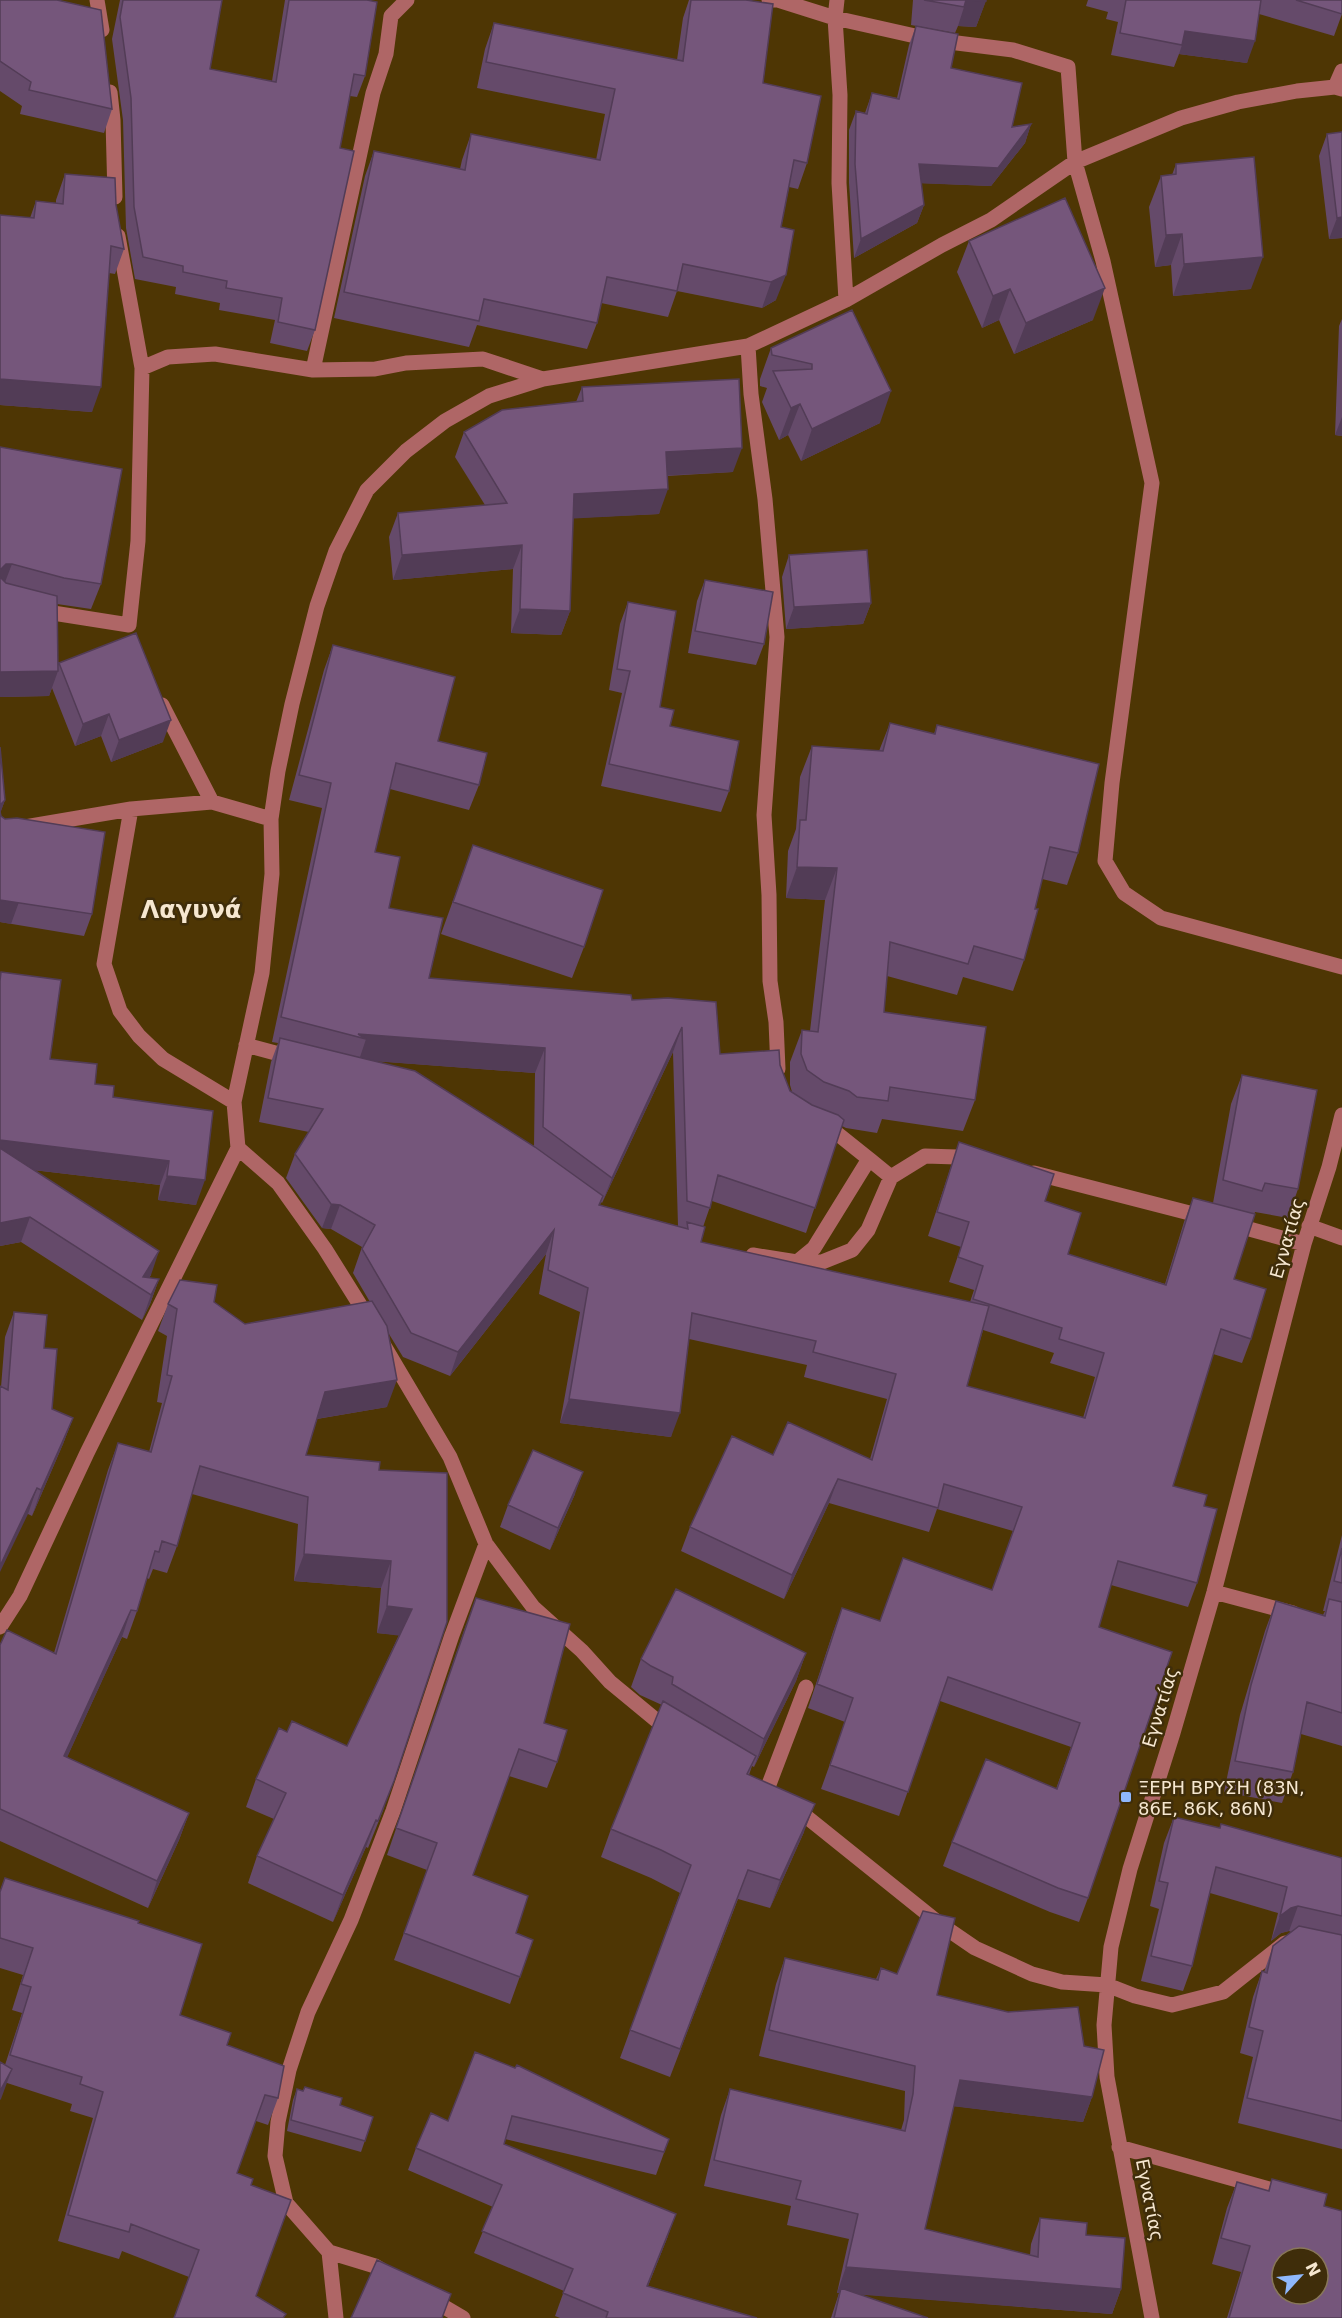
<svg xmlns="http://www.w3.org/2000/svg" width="1342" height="2318" font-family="'DejaVu Sans',sans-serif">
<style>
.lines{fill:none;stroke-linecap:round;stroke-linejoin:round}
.minor{stroke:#af6666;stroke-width:15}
.wall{fill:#654a6a;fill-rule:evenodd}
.shaded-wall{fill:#523c56}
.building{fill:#75567b;stroke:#523c56;stroke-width:1.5;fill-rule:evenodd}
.poi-dot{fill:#8fb8fd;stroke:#3f2d0a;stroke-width:2}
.labels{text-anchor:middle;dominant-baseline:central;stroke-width:5;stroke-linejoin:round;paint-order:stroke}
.street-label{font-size:18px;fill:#f6e7d0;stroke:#3f2d0a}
.poi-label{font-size:18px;fill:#f6e7d0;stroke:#3f2d0a;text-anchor:start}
.district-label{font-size:24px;font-weight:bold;fill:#f6e7d0;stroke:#3f2d0a}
</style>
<rect width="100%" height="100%" fill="#4e3604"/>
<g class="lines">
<path class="minor" d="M97,0L102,30
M769,0H778L835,18L933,40L1013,50L1068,67L1075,162L1103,261L1152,483L1112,783L1105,861L1124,893L1161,918L1342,967
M837,0L835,18L840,95L839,183L846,300
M1335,87L1342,71
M110,92L113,120L115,197
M118,236L142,368
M748,346L751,394L765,499L777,637L764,815L769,895L770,981L776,1022L778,1069
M313,370L373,93L386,54L391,16L407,0
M0,599L53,613L129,625L138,541L142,368L168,357L215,354L313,370L375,369L406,363L483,359L543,379
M162,705L212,802L271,819
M131,809L104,964L120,1011L139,1036L163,1059L234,1102
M0,831L131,809L212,802
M246,1045L294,1058
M238,1148L278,1183L325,1249L370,1321
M869,1159L891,1177
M1034,1173L1205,1217
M1231,1224L1304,1244
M1309,1226L1342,1238
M753,1255L797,1262H822L852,1250L868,1230L891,1177L925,1156L957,1157L972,1160
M797,1262L814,1248L869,1159L834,1131L823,1127
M383,1344L450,1457L486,1544L533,1607L582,1651L610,1682L656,1720L671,1729
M1214,1592L1293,1613
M0,1627L20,1596L87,1453L238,1148L234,1102L262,973L272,874L271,819L278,771L292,704L317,606L336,551L367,490L406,451L445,421L489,396L543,379L748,346L846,300L942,245L991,220L1075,162L1181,118L1238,102L1297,91L1335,87L1342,89
M768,1787L806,1687
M793,1806L940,1924L975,1948L1032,1974L1062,1982L1107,1985L1135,1996L1172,2005L1223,1992L1285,1943
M1119,2147L1287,2194
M329,2252L375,2266L390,2275
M429,2298L463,2318
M336,2318L329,2252L286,2203L275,2156L278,2122L289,2070L308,2012L351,1920L393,1811L452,1635L486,1544
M1152,2318L1107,2077L1104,2025L1111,1947L1130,1869L1173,1733L1214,1592L1304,1244L1329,1167L1342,1115"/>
</g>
<path class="wall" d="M0,0L112,109L104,133L20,114L22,106L0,91Z
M120,0H222L210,69L272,81L285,0H367L365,76L357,97L350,96L340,148L315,330L307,351L270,343L275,320L219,310L220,303L175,294L176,287L135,279L126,228L123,120L112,39Z
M689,0H746L763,83L807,163L798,189L789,187L781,227L776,300L762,308L677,291L668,317L601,303L597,323L587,349L477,325L469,347L334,318L365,176L374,151L460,169L462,160L471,134L596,160L605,114L477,88L485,49L494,23L677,60L683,18Z
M913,0H986L976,27L958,26L955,33L911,25Z
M1088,0H1342V14L1334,36L1259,14L1247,63L1179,54L1174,67L1111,55L1118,22L1106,19L1108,12L1086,6Z
M916,26L951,68L1012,127L1031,124L1025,143L991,186L921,183L924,205L917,223L854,258L849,183V130L856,111L865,113L872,93L897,98L909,45Z
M1342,132V238L1329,239L1319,156L1327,134Z
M1176,164L1251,289L1173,296L1171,265L1155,267L1149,207L1161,176L1172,175Z
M65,174L116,205L124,249L115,274L109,273L92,412L0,405V215L30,218L36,201L56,203V200Z
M969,241L1093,320L1014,354L999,320L982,328L957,272Z
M852,310L880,423L801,461L788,435L779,440L762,402L767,388L760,386V379L771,348Z
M1342,319V436L1335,435L1339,326Z
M582,387L733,472L667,476L659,514L573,518L570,611L561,635L511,633L513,569L393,580L389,537L398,513L485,505L455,457L464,432L576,402Z
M0,447L101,584L91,609L57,604L58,666L59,663L163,742L111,762L101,736L75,746L52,688L49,696L0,697Z
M789,555L871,603L863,624L786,629L782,577Z
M705,580L764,644L756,665L688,653L697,601Z
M628,602L660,707L670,726L729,791L721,812L601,786L622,693L609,690L620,624Z
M333,645L438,741L479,785L469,810L390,789L375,852L389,908L429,978L632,1000L668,998L720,1054L780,1065L790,1091L792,1092L790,1085V1062L802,1030L810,1031L825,900L786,898L788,851L796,829L800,777L812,746L879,751L890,723L934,734L937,725L1078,853L1067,885L1042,879L1024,960L1013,991L963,977L957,995L887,976L884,1012L975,1100L963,1131L882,1119L877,1133L846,1128L842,1126L806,1233L712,1201L703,1227L701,1242L970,1302L974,1290L949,1282L961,1247L928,1236L959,1142L1045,1201L1068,1254L1165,1284L1184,1222L1193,1198L1213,1203L1231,1104L1242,1075L1298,1189L1288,1218L1255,1212L1234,1279L1251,1339L1242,1363L1213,1354L1173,1486L1204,1506L1197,1583L1188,1607L1111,1585L1099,1627L1088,1898L1079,1922L1050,1912L943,1866L952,1842L1056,1789L1071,1747L940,1701L899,1816L821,1789L845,1722L808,1708L833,1632L842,1608L880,1621L992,1590L1013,1531L937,1509L929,1532L829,1503L784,1599L681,1551L690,1527L773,1455L870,1459L887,1399L804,1377L807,1365L689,1339L671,1437L560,1423L580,1312L539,1294L546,1254L450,1376L403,1357L389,1334L387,1407L317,1419L306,1455L379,1470L447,1473L384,1808L368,1848L366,1847L333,1922L248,1883L257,1856L274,1819L246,1807L256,1779L287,1732L347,1746L399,1635L377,1633L381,1588L294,1581L298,1524L192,1494L177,1546L167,1573L153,1569L149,1579L147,1578L137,1611L127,1639L122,1637L67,1757L189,1813L179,1840L148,1908L0,1841V1645L54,1653L108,1470L118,1443L149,1452L162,1403L157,1402L167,1336L158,1331L168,1304L214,1302L245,1324L370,1302L353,1273L362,1247L331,1229L322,1228L286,1178L295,1154L309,1132L259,1122L271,1062L278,1043L272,1042L322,808L289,800L324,670ZM673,1052L678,1226L600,1205L601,1202L602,1203ZM375,1061L535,1073L534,1146ZM983,1330L1054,1353L1050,1363L1095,1377L1083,1418L967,1386Z
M0,747L5,800L0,813L1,816L92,914L84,936L0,922Z
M473,845L584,947L572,978L441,934Z
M1,972L50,1059L95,1084L113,1097L213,1111L196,1205L158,1200L160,1185L33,1170L151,1275L149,1278L159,1279L150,1304L142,1320L21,1242L0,1246V975Z
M14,1312L44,1348L52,1409L73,1418L63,1444L32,1516L28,1514L1,1387L5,1337Z
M575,1494L550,1550L500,1527L508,1505Z
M1342,1535V1746L1301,1734L1293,1772L1282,1803L1224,1792L1240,1715L1265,1631L1276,1601L1323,1615L1325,1611H1323Z
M466,1625L544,1723L557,1762L547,1788L509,1776L473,1875L516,1933L533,1940L510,2004L394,1960L427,1870L387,1855Z
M806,1653L796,1681L754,1767L752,1766L749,1775L804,1832L770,1908L738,1899L670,2077L620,2058L680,1893L651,1878L601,1857L611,1829L662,1705L640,1695L631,1687L641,1659Z
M1174,1817L1220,1828L1221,1824L1342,1858V2149L1238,2123L1253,2057L1240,2053L1253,1997L1262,1971L1264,1972L1273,1946L1291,1932L1289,1931L1281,1933L1271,1941L1278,1913L1210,1893L1192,1966L1183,1991L1141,1981L1159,1909L1150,1906L1164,1843Z
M5,1878L138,1923L180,2015L227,2045L278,2098L268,2125L256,2121L189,2277L122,2251L119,2259L58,2241L93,2118L70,2111L72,2104L7,2083L5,2065L22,2013L12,2010L23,1975L0,1968V1891Z
M785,1958L876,1979L881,1968L937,1995L1092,2097L1083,2122L954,2106L925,2229L1030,2255L1031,2244L1040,2218L1086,2235L1121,2289L1112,2314L859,2294L928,2318H831L839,2293H837L849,2239L787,2225L791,2206L704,2186L721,2115L730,2089L901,2130L904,2120L905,2091L759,2056L776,1984Z
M475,2052L669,2139L656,2175L505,2139L504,2144L668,2236L648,2286L757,2318H560L555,2316L564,2291L474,2253L493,2207L408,2170L416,2148L448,2121Z
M297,2089L373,2117L361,2152L287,2131L293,2100Z
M1272,2179L1324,2206L1342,2318H1227L1241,2272L1212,2264L1227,2208L1237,2182L1268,2191Z"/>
<path class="shaded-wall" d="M966,0L986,1L976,27L958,26L964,7Z
M1185,31L1255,41L1247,63L1179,54L1182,45Z
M1031,124L1025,143L991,186L913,183L919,164Z
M924,205L917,223L854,258L861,239Z
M1342,217V238L1329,239L1337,218Z
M1182,234L1171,265L1155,267L1166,235Z
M1263,257L1251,289L1173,296L1184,264Z
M786,275L776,300L762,308L771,282Z
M1105,288L1093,320L1014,354L1026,323Z
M1010,289L999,320L982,328L993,296Z
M0,379L101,387L92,412L0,405Z
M891,391L880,423L801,461L812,429Z
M800,404L788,435L779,440L791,408Z
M1342,417V436L1335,435Z
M742,448L733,472L657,476L666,452Z
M668,489L659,514L565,519L574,494Z
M522,545L513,569L393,580L402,555Z
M6,564H12L2,590H0V570Z
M871,603L863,624L786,629L794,607Z
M520,609L570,611L561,635L511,633Z
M58,671L49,696L0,697V672Z
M109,714L101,736L75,746L83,724Z
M171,720L163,742L111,762L119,740Z
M5,800L0,814V805Z
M797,867L837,868L825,900L786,898Z
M0,900L19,902L11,924L0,922Z
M682,1027L673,1052L602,1203L612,1178Z
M358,1034L545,1048L535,1073L359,1060L366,1039Z
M0,1140L169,1161L160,1185L0,1166Z
M167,1176L205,1180L196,1205L158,1200Z
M331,1204L340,1205L331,1229L322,1228Z
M30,1217L21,1242L0,1246V1223Z
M554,1230L546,1254L450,1376L458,1352Z
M159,1251L151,1275L141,1289L143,1277Z
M159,1279L150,1304L142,1320L151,1295Z
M397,1380L387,1407L316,1419L325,1392Z
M569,1399L680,1413L671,1437L560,1423Z
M73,1418L63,1444L32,1516L41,1490Z
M583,1472L575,1494L550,1550L558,1528Z
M838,1479L829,1503L784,1599L792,1575Z
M37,1488L28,1514L0,1572V1566Z
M304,1554L391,1561L381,1588L294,1581Z
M387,1606L412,1609L402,1636L377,1633Z
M131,1610L122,1637L55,1784L64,1756Z
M806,1653L796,1681L754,1767L764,1739Z
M815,1804L804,1832L770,1908L780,1880Z
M189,1813L179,1840L148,1908L157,1881Z
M376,1820L366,1847L333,1922L343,1895Z
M1298,1906L1289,1931L1281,1933L1271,1941L1280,1916L1291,1908Z
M12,2069L1,2099L0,2100V2091Z
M960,2080L1092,2097L1083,2122L951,2106Z
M676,2214L668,2236L639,2308L647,2286Z
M846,2267L1121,2289L1112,2314L839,2293L841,2288L839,2293H837Z"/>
<path class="building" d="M0,0H57L101,10L112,109L29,90L31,82L0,61Z
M123,0H222L210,69L276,82L289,0H367L377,2L365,76L354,74L340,148L354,151L315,330L278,322L282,298L226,288L227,281L183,272V266L143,257L134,207L131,98L120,17Z
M691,0H746L773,4L763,83L821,96L807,163L794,160L781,227L794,230L786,275L771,282L683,264L677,291L607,277L597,323L484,299L479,321L344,292L374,151L465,170L471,134L600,160L615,89L486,62L494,23L683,61Z
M924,0H986V1L966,0L964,7Z
M1126,0H1261L1255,41L1185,31L1182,45L1120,33Z
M1296,0H1342V14Z
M916,26L958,34L951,68L1022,83L1012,127L1031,124L998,168L919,164L924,205L861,239L855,164L856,111L867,114L872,93L899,99Z
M1342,132V217L1337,218L1327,134Z
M1254,157L1263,257L1184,264L1182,234L1166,235L1161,176L1176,174V164Z
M65,174L115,178L116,205L124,249L111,246L101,387L0,379V215L34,218L36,201L63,204Z
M1065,198L1105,288L1026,323L1010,289L993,296L969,241Z
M852,310L891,391L812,429L800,404L791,408L773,371L812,369V364L772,355L771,348Z
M739,379L742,448L666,452L668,489L574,494L570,611L520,609L522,545L402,555L398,513L507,503L464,432L502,410L583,401L582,387Z
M0,447L122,469L101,584L64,578L12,564H6L0,570V577L6,583L57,596L58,671L0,672Z
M867,550L871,603L794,607L789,555Z
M705,580L773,592L764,644L695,631Z
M628,602L676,611L660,707L674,710L670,726L739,741L729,791L609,764L630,671L617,669Z
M136,633L171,720L119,740L109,714L83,724L59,663Z
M333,645L455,677L438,741L487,753L479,785L396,763L375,852L400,857L389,908L443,918L429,978L631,995L632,1000L668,998L716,1002L720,1054L779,1050L780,1065L790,1091L812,1105L838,1115L844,1120L815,1208L718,1175L710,1208L687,1201L682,1027L612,1178L543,1127L545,1048L358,1034L366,1039L281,1017L331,783L299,775Z
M890,723L935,734L937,725L1099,764L1078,853L1050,847L1035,909H1038L1024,960L974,946L968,964L890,942L884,1012L986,1027L975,1100L890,1087L888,1101L857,1097L849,1091L824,1082L807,1070L801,1054L802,1030L818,1032L837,868L797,867L800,820H806L812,746L883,751Z
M0,747L5,800L0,805Z
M0,812L1,816L5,819L17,818L105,832L92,914L0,900Z
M473,845L603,890L584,947L453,902Z
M1,972L61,980L50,1059L97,1064L95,1084L114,1086L113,1097L213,1111L205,1180L167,1176L169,1161L0,1140V981Z
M280,1038L415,1071L535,1147L603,1196L599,1205L688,1229L687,1222L705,1227L701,1242L989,1306L967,1386L1085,1418L1104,1353L1059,1339L1062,1328L973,1299L983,1266L958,1257L969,1222L937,1212L959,1142L1054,1174L1045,1201L1081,1213L1068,1254L1166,1285L1193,1198L1255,1214L1234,1279L1266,1289L1251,1339L1221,1329L1173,1486L1207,1495L1204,1506L1217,1509L1197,1583L1118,1561L1099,1627L1172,1652L1088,1898L1058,1888L952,1842L986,1759L1057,1789L1080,1723L948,1677L908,1792L830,1765L853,1698L817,1684L842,1608L880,1621L903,1558L992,1590L1022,1507L944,1484L938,1508L838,1479L792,1575L690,1527L732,1436L773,1455L788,1422L872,1460L896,1374L813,1352L816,1341L692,1313L680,1413L569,1399L588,1288L548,1270L554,1230L458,1352L411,1333L362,1249L375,1225L340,1205L331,1204L295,1154L323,1109L268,1098Z
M1242,1075L1317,1090L1298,1189L1265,1183L1262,1191L1223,1180Z
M0,1148L159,1251L143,1277L159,1279L151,1295L30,1217L0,1223Z
M180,1280L217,1285L214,1302L245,1324L372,1301L387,1326L397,1380L325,1392L306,1455L380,1462L379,1470L447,1473V1622L394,1781L378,1821L376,1820L343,1895L257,1856L286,1793L256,1779L279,1728L287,1732L292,1721L347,1746L412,1609L387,1606L391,1561L304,1554L308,1497L231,1475L200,1466L177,1546L162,1541L159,1552L155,1551L137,1611L131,1610L64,1756L189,1813L157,1881L0,1809V1645L7,1630L56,1654L118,1443L151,1452L172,1376L167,1375L177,1309L168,1304Z
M14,1312L47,1315L44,1348L57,1349L52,1409L73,1418L41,1490L37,1488L0,1566V1386L8,1390Z
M533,1450L583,1472L558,1528L508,1505Z
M1342,1548V1583L1334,1581Z
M676,1589L806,1653L764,1739L672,1684L673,1677L651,1666L641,1659Z
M476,1598L570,1624L544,1723L567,1730L557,1762L519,1749L473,1875L528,1896L516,1933L533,1940L520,1977L404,1933L437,1843L396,1828Z
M1329,1599L1342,1602V1713L1307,1702L1293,1772L1235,1761L1251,1685L1276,1601L1325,1616Z
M663,1701L756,1756L747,1774L815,1804L780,1880L748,1870L680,2049L630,2030L691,1865L661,1850L611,1829Z
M1174,1817L1220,1828L1221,1824L1342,1858V1916L1298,1906L1291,1908L1280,1916L1287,1887L1216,1867L1192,1966L1151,1956L1168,1883L1159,1881Z
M5,1878L139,1921L138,1923L202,1944L180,2015L231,2033L227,2045L284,2066L278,2098L265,2095L237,2173L253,2179L251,2185L291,2200L256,2296L286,2314L283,2318H174L199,2250L131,2224L129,2232L68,2215L103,2092L80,2084L82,2077L10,2055L31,1987L21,1984L33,1948L0,1938V1892Z
M923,1911L955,1918L937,1995L1008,2012L1078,2007L1084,2046L1104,2050L1092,2097L960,2080L925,2229L1038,2257L1040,2218L1087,2223L1086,2235L1125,2238L1121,2289L846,2267L858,2214L796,2199L801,2181L714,2160L730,2089L905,2131L913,2094L915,2066L769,2030L785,1958L878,1980L881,1968L897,1974Z
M1299,1926L1342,1935V2121L1247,2098L1263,2031L1249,2027L1262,1971L1267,1973L1273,1946Z
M475,2052L515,2068L517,2065L669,2139L664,2152L512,2116L504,2144L676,2214L647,2286L757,2318H606L608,2312L563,2293L573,2269L482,2231L502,2185L416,2148L431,2113L448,2121Z
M0,2062L12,2069L0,2091Z
M305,2087L342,2098L340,2105L373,2117L365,2141L291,2120L297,2089L303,2091Z
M1272,2179L1327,2194L1324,2206L1342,2211V2318H1229L1250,2246L1221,2238L1237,2182L1269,2191ZM1282,2258H1318V2294H1282Z
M377,2260L451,2294L442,2318H351Z
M841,2288L928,2318H834Z"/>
<rect class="poi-dot" x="1120" y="1791" width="12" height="12" rx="3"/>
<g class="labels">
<g class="street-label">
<text transform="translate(1287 1238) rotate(-74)">Εγνατίας</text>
<text transform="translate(1160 1707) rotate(-73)">Εγνατίας</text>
<text transform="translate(1150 2200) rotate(79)">Εγνατίας</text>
</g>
<g class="poi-label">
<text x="1138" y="1787">ΞΕΡΗ ΒΡΥΣΗ (83Ν,<tspan x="1138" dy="21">86Ε, 86Κ, 86Ν)</tspan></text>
</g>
<g class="district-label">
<text x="191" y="910">Λαγυνά</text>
</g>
</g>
<g transform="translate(1300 2276) rotate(63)"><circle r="28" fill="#3f2d0a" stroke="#887759" stroke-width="1.5"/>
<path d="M0-4.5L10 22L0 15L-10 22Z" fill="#8fb8fd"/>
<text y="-9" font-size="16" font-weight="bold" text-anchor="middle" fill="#f6e7d0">N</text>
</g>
</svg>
